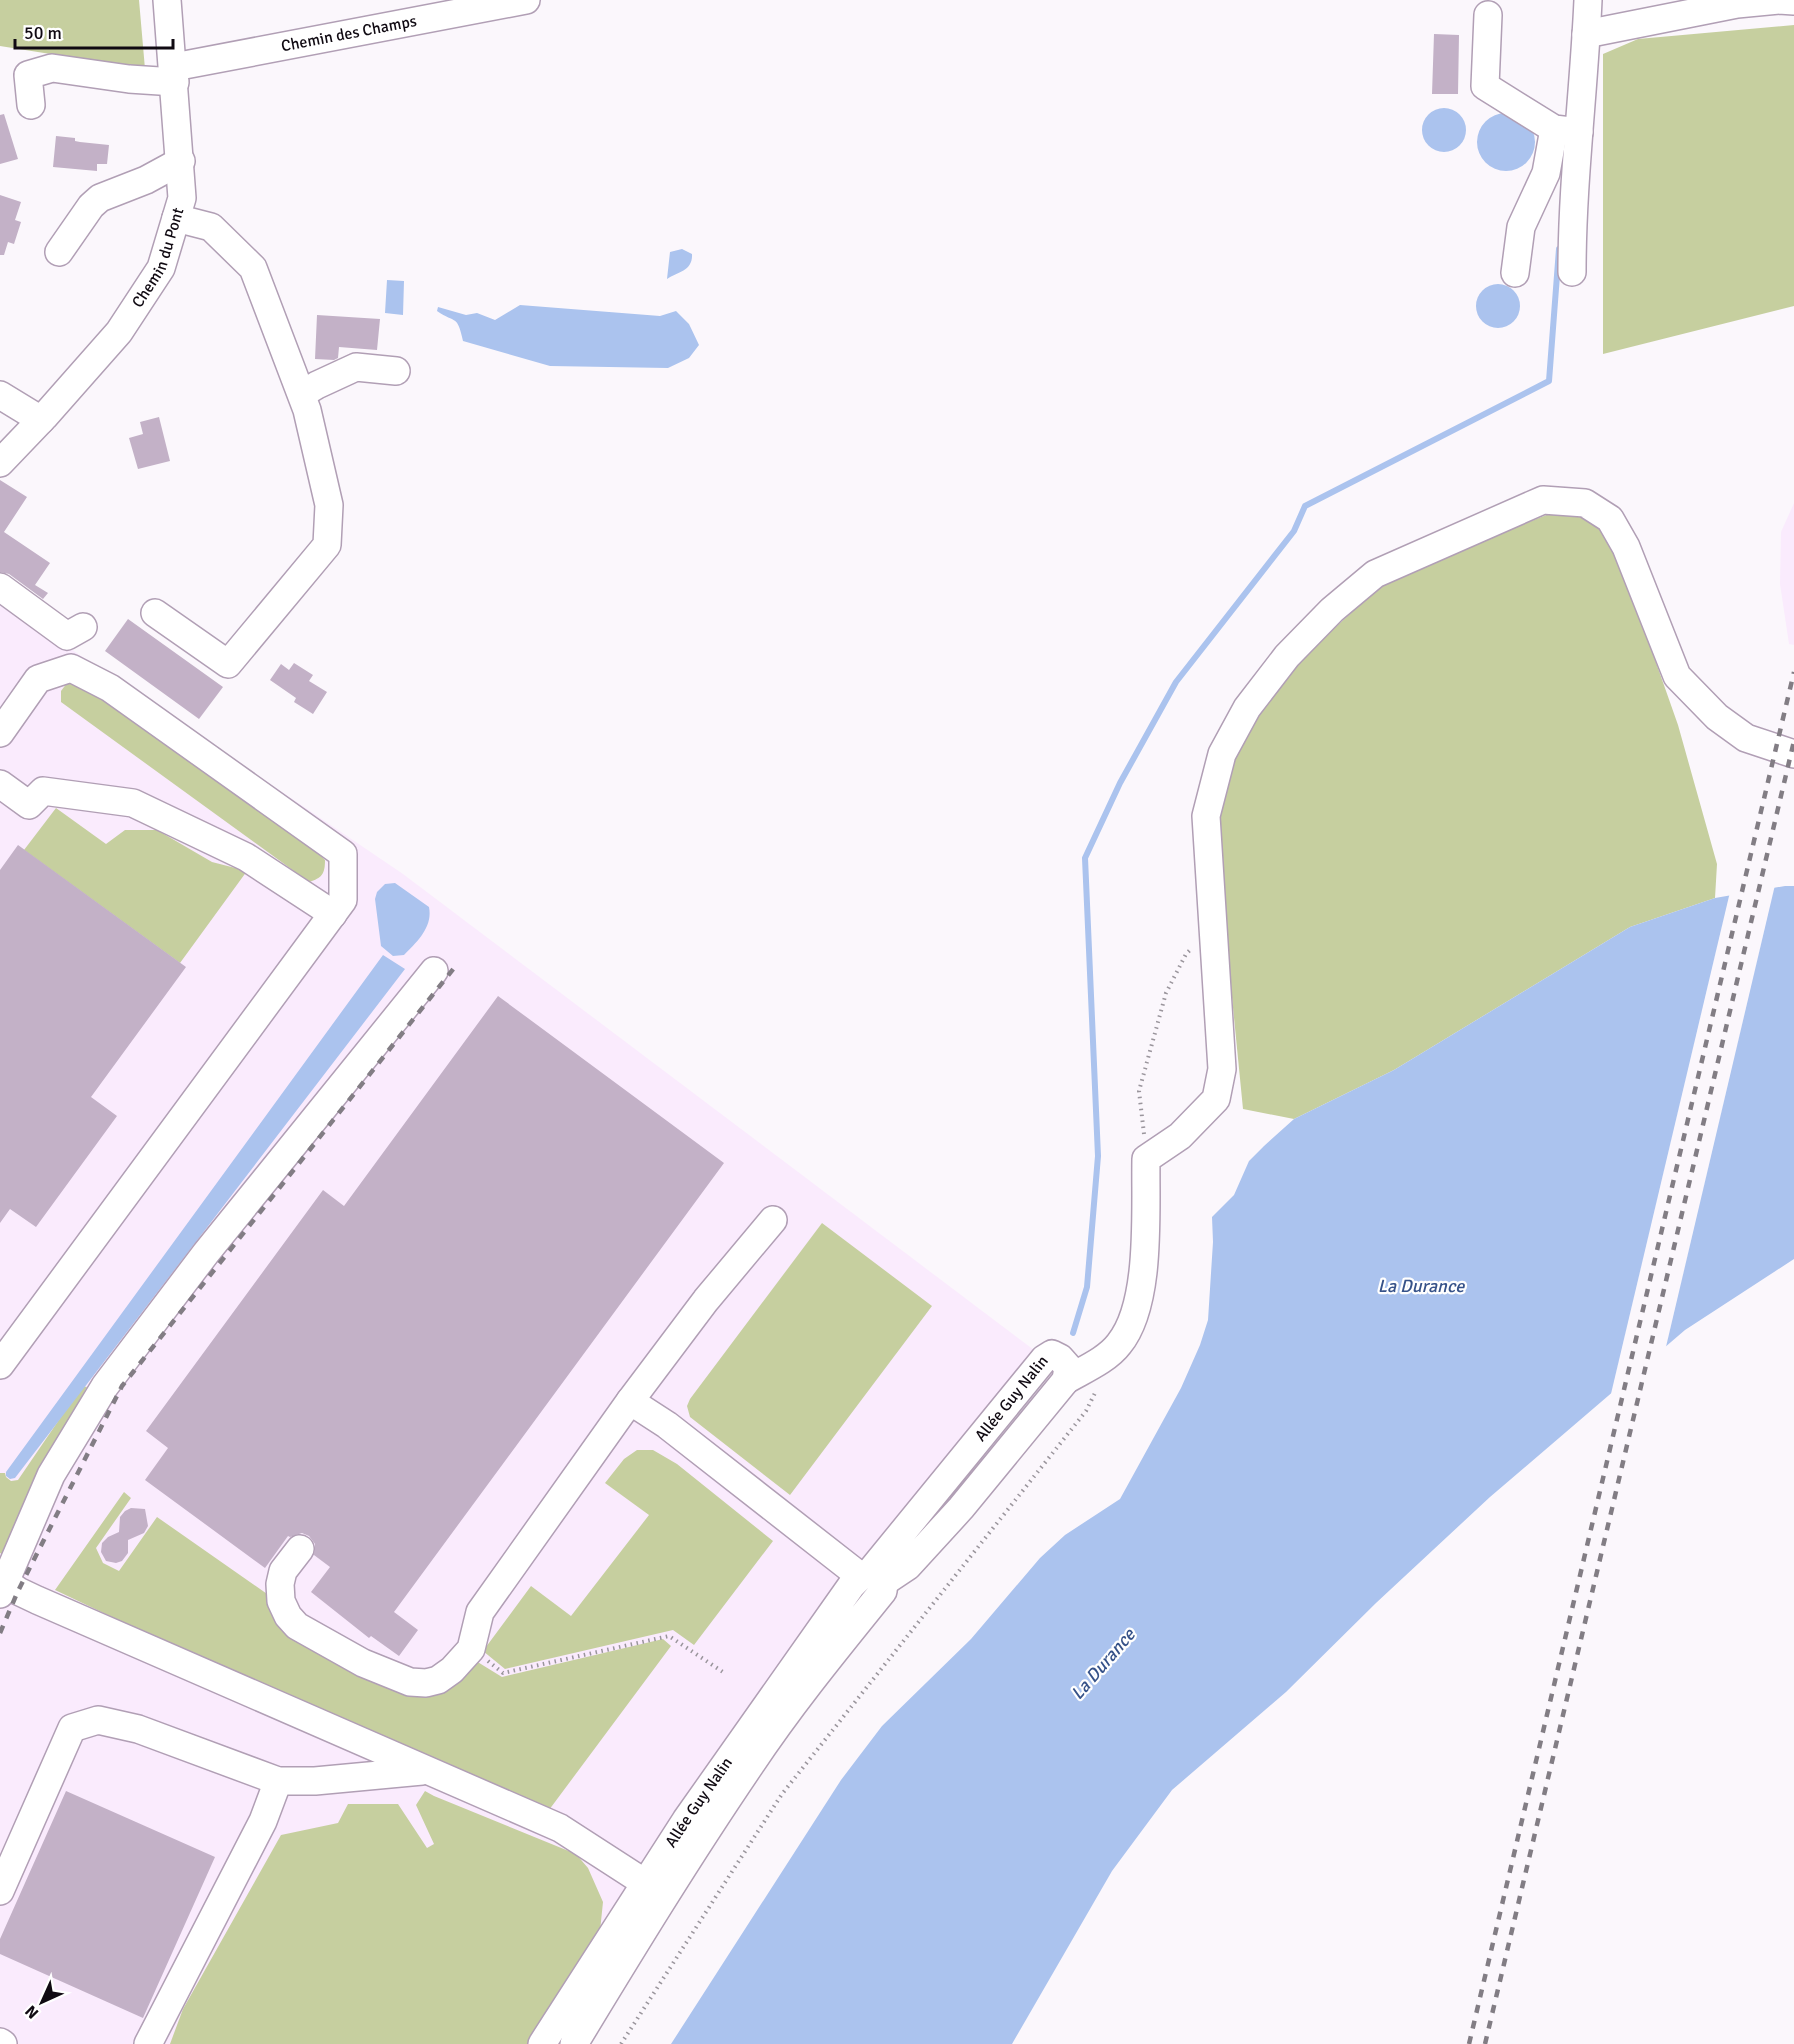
<svg xmlns="http://www.w3.org/2000/svg" width="1794" height="2044" font-family="Signika,sans-serif">
<style>
.built{fill:#faebfd}
.green{fill:#c6cf9f}
.water{fill:#abc3ee}
.pier{fill:#fbf7fc}
.lines{fill:none;stroke-linecap:round;stroke-linejoin:round}
.stream{stroke:#abc3ee;stroke-width:6}
.building{fill:#c3b1c7}
.minor-casing{stroke:#b19fb5;stroke-width:30}
.path{stroke:#9a959c;stroke-width:4;stroke-dasharray:1.5 4.5;stroke-linecap:butt}
.minor{stroke:#fff;stroke-width:27}
.rail{stroke:#827d84;stroke-width:4.5;stroke-dasharray:8 8;stroke-linecap:butt}
.labels{text-anchor:middle;dominant-baseline:central;stroke-width:4.5;stroke-linejoin:round;paint-order:stroke}
.street-label{font-size:16px;fill:#100a12;stroke:#fff}
.water-label{font-size:18px;font-style:italic;fill:#365289;stroke:#fff}
</style>
<rect width="100%" height="100%" fill="#fbf7fc"/>
<path class="built" d="M1794,503V645L1789,644L1780,584L1781,532Z
M0,601L403,874L1034,1350L767,1685L554,2044H0Z"/>
<path class="green" d="M0,0H139L145,69L0,46Z
M1794,25V306L1603,354V54L1638,39Z
M1549,514L1594,518L1615,546L1678,725L1717,864L1715,898L1630,927L1394,1070L1294,1119L1243,1109L1217,845L1228,762L1291,668L1389,578Z
M76,681L87,685L318,853L325,860C325,874 322,878 309,882L61,702V691L67,683Z
M56,808L106,844L125,830H157L212,862L247,871L180,963L24,850Z
M822,1223L932,1306L790,1495L690,1417L687,1406L690,1399Z
M82,1386L87,1387L33,1484L5,1556L0,1553V1473H5L6,1477L11,1481L18,1480Z
M637,1450H653L677,1464L773,1541L694,1645L673,1630L505,1669L483,1651L531,1586L571,1616L649,1515L605,1483L624,1459Z
M124,1492L131,1498L96,1548L103,1563L119,1571L157,1517L270,1596L372,1678L476,1661L502,1677L663,1639L671,1646L549,1810L188,1653L55,1590Z
M425,1791L434,1796L576,1854L588,1868L603,1902L600,1931L532,2044H170L183,2009L281,1835L338,1823L348,1804H398L427,1848L434,1844L416,1805Z"/>
<path class="water" d="M1422 130a22 22 0 1 1 44 0a22 22 0 1 1-44 0Z
M1477 142a29 29 0 1 1 58 0a29 29 0 1 1-58 0Z
M682,249L692,254C693,271 678,272 667,279L670,252Z
M387,280L404,281L403,315L385,313Z
M1476 306a22 22 0 1 1 44 0a22 22 0 1 1-44 0Z
M520,305L660,316L676,311L689,324L699,345L689,358L668,368L550,366L463,341C457,314 456,324 437,311L438,307L466,315L477,313L495,320Z
M395,883L429,907C433,927 417,942 404,955L393,956L381,946L375,899L377,892L385,884Z
M1785,886H1794V1259L1685,1330L1490,1497L1376,1603L1286,1692L1172,1790L1112,1871L1012,2044H671L841,1780L882,1726L971,1639L1040,1558L1065,1535L1120,1499L1181,1388L1200,1345L1208,1320L1213,1242L1212,1217L1234,1195L1249,1161L1264,1146L1294,1119L1394,1070L1630,927L1715,898Z
M383,955L405,969L15,1478L10,1479L6,1476V1472Z"/>
<path class="pier" d="M1775,885L1665,1351L1610,1398L1730,892Z"/>
<g class="lines">
<path class="stream" d="M1073,1333L1087,1287L1098,1156L1085,858L1120,783L1176,682L1294,531L1305,506L1549,381L1559,249"/>
</g>
<path class="building" d="M1434,34L1459,35L1458,94H1432Z
M4,114L18,159L0,164V115Z
M56,136L75,138V141L80,142L109,145L107,164H97V171L53,167Z
M0,195L21,202L15,220L21,222L14,244L8,242L4,255H0Z
M317,315L380,319L377,350L339,347L338,358L334,360L315,359Z
M159,417L170,461L138,469L129,438L143,434L140,422Z
M0,480L27,497L4,532L50,563L35,585L48,593L43,599L9,574L0,572Z
M128,619L223,687L199,719L105,651Z
M294,663L313,675L309,681L327,692L313,714L294,702L296,698L270,680L281,664L289,670Z
M18,845L186,967L91,1097L117,1116L36,1227L10,1209L0,1223V870Z
M498,996L724,1163L394,1612L418,1630L399,1656L371,1636L369,1638L311,1592L330,1567L314,1555L315,1544L309,1536L302,1533L290,1537L288,1536L265,1568L145,1480L168,1448L146,1431L323,1190L344,1206Z
M131,1508L145,1509L148,1526L144,1533L128,1540V1553L122,1561L116,1563L106,1561L101,1552L102,1543L108,1537L119,1532L120,1517L125,1511Z
M66,1791L215,1857L143,2018L0,1954V1939Z"/>
<g class="lines">
<g class="minor-casing">
<g id="minor">
<path d="M1488,15L1485,86L1554,129L1579,132"/>
<path d="M1586,34L1737,4L1779,0L1794,1"/>
<path id="s1" d="M174,67L526,0"/>
<path d="M31,105L28,75L52,68L129,79L175,82"/>
<path d="M59,252L91,206L100,198L146,180L181,161"/>
<path d="M1572,272C1572,181 1584,91 1588,0"/>
<path d="M1515,273L1521,227L1546,173L1554,129"/>
<path d="M302,394L317,385L356,367L396,371"/>
<path d="M0,395L41,420"/>
<path id="s2" d="M0,463L44,417L119,332L161,268L182,198L167,0"/>
<path d="M0,587L67,636L83,627"/>
<path d="M155,613L228,664L327,545L329,505L307,410L253,268L211,227L176,218"/>
<path d="M0,733L38,679L71,668L110,688L343,854V900L0,1365"/>
<path d="M0,784L29,805L43,791L133,803L246,857L333,914"/>
<path d="M1066,1380C1083,1370 1107,1360 1119,1344C1152,1304 1145,1210 1146,1159L1180,1136L1216,1099L1222,1069L1206,816L1222,754L1247,708L1287,656L1332,610L1375,574L1543,500L1585,503L1610,519L1626,547L1677,676L1717,717L1746,738L1794,754"/>
<path d="M630,1401L706,1300L773,1220"/>
<path d="M300,1549L283,1571L280,1584L281,1601L288,1616L297,1626L363,1663L410,1682L426,1683L438,1680L452,1670L471,1649L480,1612L630,1401L667,1425L860,1576"/>
<path id="s3" d="M870,1572L1044,1359L1052,1354L1060,1358L1068,1367L1066,1380L961,1508L908,1566L884,1582"/>
<path d="M0,1578L18,1591L37,1600L560,1828L659,1892"/>
<path d="M0,1594L51,1475L105,1386L206,1253L434,971"/>
<path d="M0,1891L72,1728L98,1720L138,1729L278,1781H315L422,1771"/>
<path d="M0,2042L3,2044"/>
<path d="M148,2044L263,1821L278,1781"/>
<path id="s4" d="M542,2044L686,1820L851,1586C860,1576 865,1571 879,1575L884,1582L883,1591C837,1648 791,1704 751,1764C689,1855 631,1950 574,2044"/>
</g>
</g>
<path class="path" d="M1144,1134L1139,1091L1166,993L1186,954L1191,949
M488,1661L503,1673L669,1636L723,1672
M621,2044L782,1794L1086,1411L1096,1391"/>
<use href="#minor" class="minor"/>
<path class="rail" d="M0,1633L18,1591L122,1386L458,963
M1469,2044L1794,672
M1485,2044L1794,741"/>
</g>
<g class="labels">
<g class="street-label">
<text stroke="none"><textPath href="#s1" startOffset="178">Chemin des Champs</textPath></text>
<text stroke="none"><textPath href="#s2" startOffset="262">Chemin du Pont</textPath></text>
<text stroke="none"><textPath href="#s3" startOffset="224">Allée Guy Nalin</textPath></text>
<text stroke="none"><textPath href="#s4" startOffset="288">Allée Guy Nalin</textPath></text>
</g>
<g class="water-label">
<text x="1421" y="1286">La Durance</text>
<text transform="translate(1103 1664) rotate(-49)">La Durance</text>
</g>
</g>
<g transform="translate(42 2002) rotate(225)" stroke="#ffffff" stroke-width="4.5" paint-order="stroke">
<path d="M0-4.5L10 22L0 15L-10 22Z" fill="#100a12"/>
<text y="-9" font-size="16" font-weight="bold" text-anchor="middle" fill="#100a12">N</text>
</g>
<path d="M15 39v9h158v-9" fill="none" stroke="#100a12" stroke-width="3"/>
<text x="24" y="39" font-size="18" fill="#100a12" stroke="#ffffff" stroke-width="4.5" paint-order="stroke">50 m</text>
</svg>
